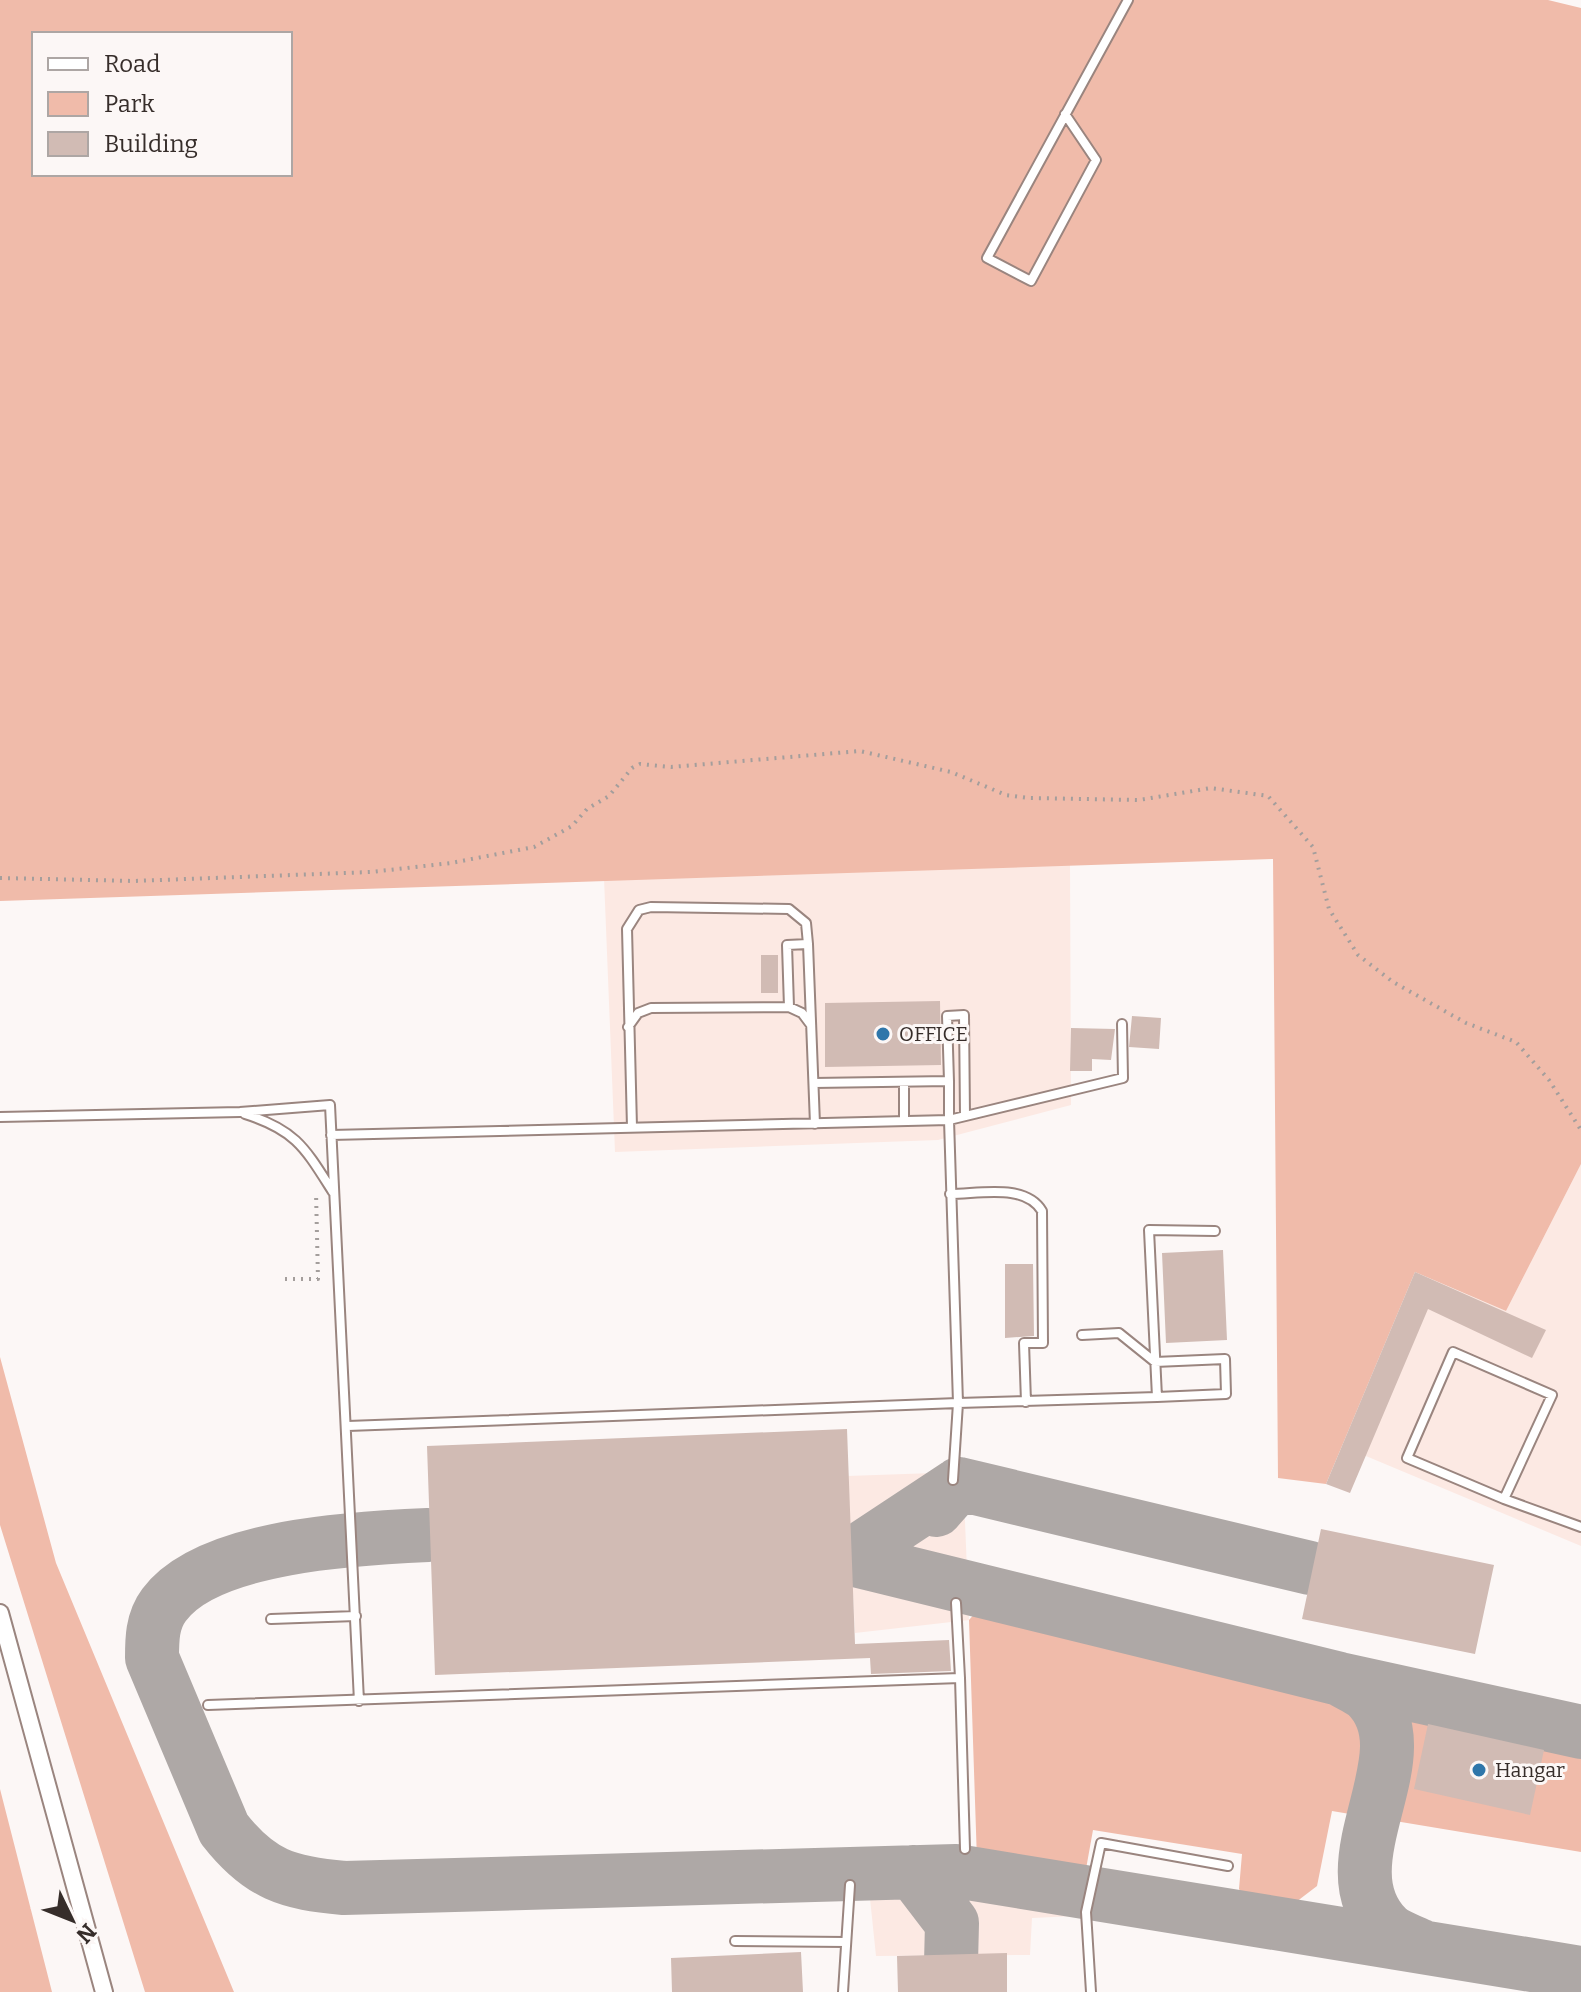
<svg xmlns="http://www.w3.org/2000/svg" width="1581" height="1992" font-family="Bitter,serif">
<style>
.built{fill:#fce9e3}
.green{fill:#f0bbaa;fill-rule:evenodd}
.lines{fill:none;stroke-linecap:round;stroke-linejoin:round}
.taxiway{stroke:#aea8a6;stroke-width:54}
.building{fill:#d1bbb4}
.service-casing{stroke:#9a857f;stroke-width:12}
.minor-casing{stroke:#9a857f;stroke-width:20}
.path{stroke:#a49e9c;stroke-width:4;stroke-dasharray:2 6;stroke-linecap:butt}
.service{stroke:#fff;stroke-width:8}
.minor{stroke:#fff;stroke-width:16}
.poi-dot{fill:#2f76aa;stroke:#fcf7f6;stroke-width:3}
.labels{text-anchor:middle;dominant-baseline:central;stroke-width:6;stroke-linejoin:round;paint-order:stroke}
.poi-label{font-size:20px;fill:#362d2a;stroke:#fcf7f6;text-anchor:start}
</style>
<rect width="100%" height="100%" fill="#fcf7f6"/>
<path class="built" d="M1070,861L1071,1105L938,1140L615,1152L604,878Z
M1581,1164V1546L1342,1446L1415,1272L1506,1311Z
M963,1472L969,1620L855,1633L847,1476Z
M965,1887L1078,1905L1076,1916L1032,1918L1030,1955L876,1956L869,1889Z"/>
<path class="green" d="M0,0H1548L1581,8V1164L1506,1311L1415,1272L1326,1484L1278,1478L1273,859L0,901ZM34,34H290V174H34Z
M0,1357L56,1563L234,1992H145L0,1525Z
M983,1604L1330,1690L1328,1695L1342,1698L1340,1706L1358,1710L1356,1716L1367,1720L1364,1733L1370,1734L1366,1754H1371L1362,1801L1353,1802L1350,1814L1332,1811L1317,1886L1283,1912L1250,1906L1239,1889L1242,1854L1093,1830L1086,1869L1071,1880L977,1861L969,1620Z
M1408,1705L1581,1742V1852L1395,1821L1388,1807Z
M0,1789L52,1992H0Z"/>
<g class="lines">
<path class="taxiway" d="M959,1484L847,1558L1340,1679L1581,1732
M936,1510L959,1484L1310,1568
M428,1535C359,1538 208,1545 164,1605C152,1621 152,1640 152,1658L224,1829C260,1875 288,1883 344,1888L956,1871L1581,1973
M1340,1679C1348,1684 1360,1689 1367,1695C1429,1755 1321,1863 1387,1928C1395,1936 1409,1940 1419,1945
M913,1872L952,1923L951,1963"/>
</g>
<path class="building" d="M761,955H778V993H761Z
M940,1001L941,1065L825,1067V1003Z
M1132,1016L1161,1018L1159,1049L1129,1047Z
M1071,1028L1115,1029L1111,1060L1092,1059V1071H1070Z
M1223,1250L1227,1340L1166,1343L1162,1253Z
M1005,1264H1033L1034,1336L1005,1338Z
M1415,1272L1546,1330L1532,1358L1428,1309L1350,1493L1326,1484Z
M847,1429L855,1644L949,1640L951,1671L871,1674L870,1658L435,1675L427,1446Z
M1321,1529L1494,1565L1475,1654L1302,1619Z
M1428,1724L1544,1750L1530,1815L1414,1789Z
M801,1952L803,1992H672L671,1958Z
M1007,1953V1992H898L897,1956Z"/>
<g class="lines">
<g class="service-casing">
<path id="service" d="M1065,114L1096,160L1031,281L987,258L1128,0
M789,1007L787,945L808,944L815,1124
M628,1027L638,1013L651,1008L789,1007L802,1013L811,1025
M949,1081V1120L1123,1078L1122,1024
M814,1083L949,1081L947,1016L964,1015L965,1116
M245,1114C296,1130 305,1148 333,1192
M0,1117L240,1112L330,1105L359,1701
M904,1121V1082
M632,1127L627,929L639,910L651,907L789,909L806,923L808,944
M331,1135L949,1120L958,1403L348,1426
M950,1194C979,1194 1025,1183 1042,1211L1043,1343H1024L1026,1402
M1082,1335L1119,1333L1155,1362L1225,1359L1226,1394L1157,1397L1149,1230L1215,1231
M1453,1352L1552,1395L1504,1499L1407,1458Z
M953,1480L958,1403L1157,1397
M1504,1499L1581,1527
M956,1603L960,1678
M271,1619L356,1616
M208,1705L960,1678L965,1849
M735,1941L846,1942
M843,1992L850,1885
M1091,1992L1086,1912L1101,1843L1228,1866"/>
</g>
<g class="minor-casing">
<path id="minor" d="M0,1613L104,1992"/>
</g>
<path class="path" d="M0,878L134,881L371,872L451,863L534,847L572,826L587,809L609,796L632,768L640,764L671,767L860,751L951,772L1006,795L1029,798L1139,800L1211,788L1268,796L1313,847L1329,909L1358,955L1393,982L1466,1023L1516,1042L1549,1080L1581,1130
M285,1279H318L316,1192"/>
<use href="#service" class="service"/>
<use href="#minor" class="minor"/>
</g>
<g class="poi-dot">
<circle cx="883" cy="1034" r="8"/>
<circle cx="1479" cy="1770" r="8"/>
</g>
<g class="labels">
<g class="poi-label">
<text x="899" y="1034">OFFICE</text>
<text x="1495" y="1770">Hangar</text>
</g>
</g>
<rect x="32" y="32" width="260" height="144" fill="#fcf7f6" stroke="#ada6a4" stroke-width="2"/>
<rect x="48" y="58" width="40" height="12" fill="#ffffff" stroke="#ada6a4" stroke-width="2"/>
<text x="104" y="72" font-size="24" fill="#362d2a">Road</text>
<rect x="48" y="92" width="40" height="24" fill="#f0bbaa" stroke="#ada6a4" stroke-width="2"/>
<text x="104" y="112" font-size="24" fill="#362d2a">Park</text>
<rect x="48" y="132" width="40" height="24" fill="#d1bbb4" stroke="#ada6a4" stroke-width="2"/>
<text x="104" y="152" font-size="24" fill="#362d2a">Building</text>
<g transform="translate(72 1920) rotate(133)" stroke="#fcf7f6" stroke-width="6" paint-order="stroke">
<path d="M0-6L14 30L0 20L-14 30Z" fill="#362d2a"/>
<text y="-12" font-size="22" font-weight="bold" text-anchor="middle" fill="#362d2a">N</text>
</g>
</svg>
